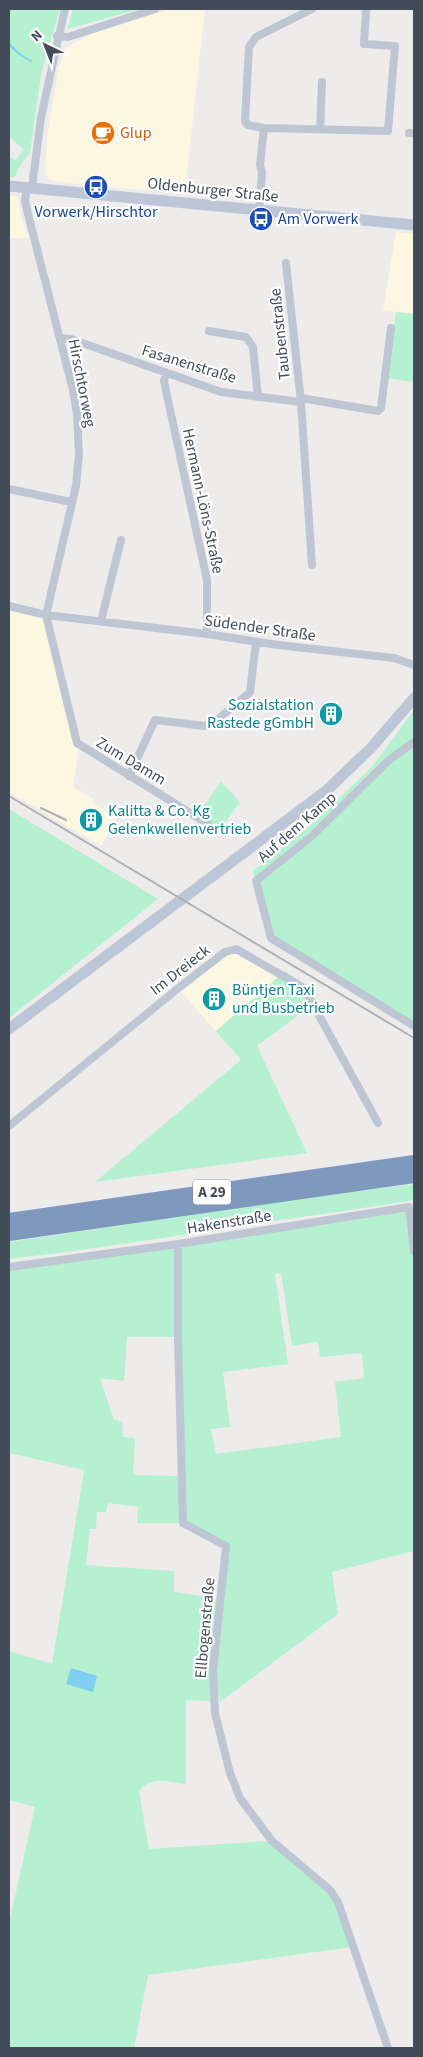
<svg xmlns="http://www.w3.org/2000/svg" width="423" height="2057" font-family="'Source Sans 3',sans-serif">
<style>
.commercial{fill:#fcf7e1}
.green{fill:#b5f1d1;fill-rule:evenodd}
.water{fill:#7fcff1}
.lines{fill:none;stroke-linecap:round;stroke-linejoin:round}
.stream{stroke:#7fcff1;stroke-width:2}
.street{stroke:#bdc6d2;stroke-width:8}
.secondary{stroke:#bcc6d6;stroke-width:11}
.highway{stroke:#7f98be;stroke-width:14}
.rail{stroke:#adb0b6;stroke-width:2}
.labels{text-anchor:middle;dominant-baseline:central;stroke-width:4.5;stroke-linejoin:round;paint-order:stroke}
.shield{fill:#fff;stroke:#7b828c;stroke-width:1}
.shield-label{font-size:15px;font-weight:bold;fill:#434d5a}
.food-label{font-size:16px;fill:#c56008;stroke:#fff;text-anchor:start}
.street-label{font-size:16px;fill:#434d5a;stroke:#fff}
.transit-label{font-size:16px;fill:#164399;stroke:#fff}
.culture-label{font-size:16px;fill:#0d838f;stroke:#fff;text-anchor:start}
</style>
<rect width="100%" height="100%" fill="#eeebeb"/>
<path class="commercial" d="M169,9H205L185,192L100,187L50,180L45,174L47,137L59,67L66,48L89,35Z
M9,195L18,197L22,220L29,238H9Z
M396,232L414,234V314L383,310Z
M9,606L46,615L77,744L78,754L73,787L94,799L92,802L117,817L101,846L9,792Z
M239,947L283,973L216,1031L180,991Z"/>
<path class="green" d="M9,9H60L41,75L30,153L21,164L15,177H9V156L15,160L24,150L9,136Z
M73,9H140L67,29Z
M396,312L414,314V382L386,378Z
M414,710V1027L271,943L253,871L313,823L371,768Z
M221,782L240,802L223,826L208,824L197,816Z
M9,809L158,899L9,1018Z
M285,971L306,985L304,988L312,1005L257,1046L307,1153L95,1182L241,1060L216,1031Z
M414,1184V1200C372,1207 329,1213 287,1219C194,1233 102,1248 9,1259V1242L234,1208Z
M414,1207V1551L332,1572L338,1614L220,1702L212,1671L209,1676L213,1701L186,1700V1784C168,1782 152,1775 139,1791L149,1849L267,1841L327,1891L335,1903L352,1947L148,1975L134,2048H9V1923L35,1807L9,1800V1651L52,1664L84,1470L9,1453V1270ZM281,1273L292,1346L318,1342L320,1357L362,1353L364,1378L335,1382L341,1437L216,1454L211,1429L230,1427L223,1372L288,1364L275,1274ZM127,1337H178L181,1476L133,1475L135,1438L123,1437L122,1421L114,1420L100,1378L124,1381ZM108,1503L138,1507L137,1523H183L226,1547L221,1599L174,1592V1571L86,1565L90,1529H96L97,1512H106Z"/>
<path class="water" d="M71,1668L97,1676L93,1692L66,1684Z"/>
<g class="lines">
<path class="stream" d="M9,44L19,54L31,61"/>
<path class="street" d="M312,9L256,37L249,47L245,121L248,125L264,128L388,131L395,46L364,44L366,9
M57,36L68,37L155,9
M320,130L322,82
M409,133H414
M27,187L25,201L28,214L73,390L77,414L79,454L76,486L46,615L77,743L208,824
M32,188L41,117L65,9
M259,210L262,172L260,165L264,128
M286,263L301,402
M209,331L246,337L253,347L258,397
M60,338L71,339L221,392L301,402L312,565
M166,373L164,381L166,391L207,580V634
M301,398L378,411L381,408L391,328
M9,489L71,502
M9,606L46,615L207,634L278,645L394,658L414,665
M101,621L121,540
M414,742L389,760L312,836L256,881L271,938L414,1026
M129,776L155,720L205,726L211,725L250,692L256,642
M9,1126L181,986L225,952L236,949L304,988L378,1123
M178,1244V1337L183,1523L226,1546L213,1671L215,1713L230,1773L240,1798L272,1841L330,1890L338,1902L388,2048
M9,1267L178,1244L409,1207L414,1251"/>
<path class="secondary" d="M9,186L414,225
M9,1029L326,791L371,748L414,698"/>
<path class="highway" d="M9,1220L414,1162
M9,1234L414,1176"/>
<path class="rail" d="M9,796L414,1038
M41,808L66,820"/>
</g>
<defs>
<g id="cafe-disc" transform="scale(1.25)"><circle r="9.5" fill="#e8710a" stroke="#fff"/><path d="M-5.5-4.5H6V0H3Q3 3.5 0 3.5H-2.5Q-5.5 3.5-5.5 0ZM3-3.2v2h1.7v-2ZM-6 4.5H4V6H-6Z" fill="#fff"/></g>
<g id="bus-disc" transform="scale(1.25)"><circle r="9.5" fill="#1a4fb4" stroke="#fff"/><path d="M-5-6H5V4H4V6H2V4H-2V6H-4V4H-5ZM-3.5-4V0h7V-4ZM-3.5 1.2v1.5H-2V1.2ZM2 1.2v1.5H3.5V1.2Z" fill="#fff"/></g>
<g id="building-disc" transform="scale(1.25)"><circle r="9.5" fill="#0f9aa8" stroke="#fff"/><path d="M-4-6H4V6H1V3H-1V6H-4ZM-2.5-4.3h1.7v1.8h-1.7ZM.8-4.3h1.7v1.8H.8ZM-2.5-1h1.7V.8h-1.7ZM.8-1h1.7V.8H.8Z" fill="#fff"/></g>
</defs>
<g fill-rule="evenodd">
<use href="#cafe-disc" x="103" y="133"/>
<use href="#bus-disc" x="96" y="187"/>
<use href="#bus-disc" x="261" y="219"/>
<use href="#building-disc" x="331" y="714"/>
<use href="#building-disc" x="91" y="820"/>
<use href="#building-disc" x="214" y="999"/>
</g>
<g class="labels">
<rect class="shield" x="193" y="1179.5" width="38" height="25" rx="4"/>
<g class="shield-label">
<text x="212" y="1192">A 29</text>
</g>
<g class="food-label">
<text x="120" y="133">Glup</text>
</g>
<g class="street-label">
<text transform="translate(213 190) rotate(6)">Oldenburger Straße</text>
<text transform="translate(280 334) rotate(-96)">Taubenstraße</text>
<text transform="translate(189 364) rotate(17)">Fasanenstraße</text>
<text transform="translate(82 383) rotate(79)">Hirschtorweg</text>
<text transform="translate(203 501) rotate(78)">Hermann-Löns-Straße</text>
<text transform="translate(260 628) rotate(8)">Südender Straße</text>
<text transform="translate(131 761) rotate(31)">Zum Damm</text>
<text transform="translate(297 827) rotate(-41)">Auf dem Kamp</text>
<text transform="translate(180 970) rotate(-38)">Im Dreieck</text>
<text transform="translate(229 1222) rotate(-9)">Hakenstraße</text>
<text transform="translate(205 1628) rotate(-85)">Ellbogenstraße</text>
</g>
<g class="transit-label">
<text x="96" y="212">Vorwerk/Hirschtor</text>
<text x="278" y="219" text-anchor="start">Am Vorwerk</text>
</g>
<g class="culture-label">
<text x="314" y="705" text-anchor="end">Sozialstation<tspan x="314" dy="18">Rastede gGmbH</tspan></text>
<text x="108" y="811">Kalitta &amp; Co. Kg<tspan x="108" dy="18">Gelenkwellenvertrieb</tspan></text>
<text x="232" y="990">Büntjen Taxi<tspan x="232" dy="18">und Busbetrieb</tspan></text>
</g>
</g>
<rect width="423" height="2057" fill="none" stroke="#434d5a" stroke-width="20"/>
<g transform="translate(45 45) rotate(317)" stroke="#ffffff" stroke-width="4" paint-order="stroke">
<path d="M0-4L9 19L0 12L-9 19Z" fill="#434d5a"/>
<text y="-8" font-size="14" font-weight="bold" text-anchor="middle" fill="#434d5a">N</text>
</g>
</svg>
